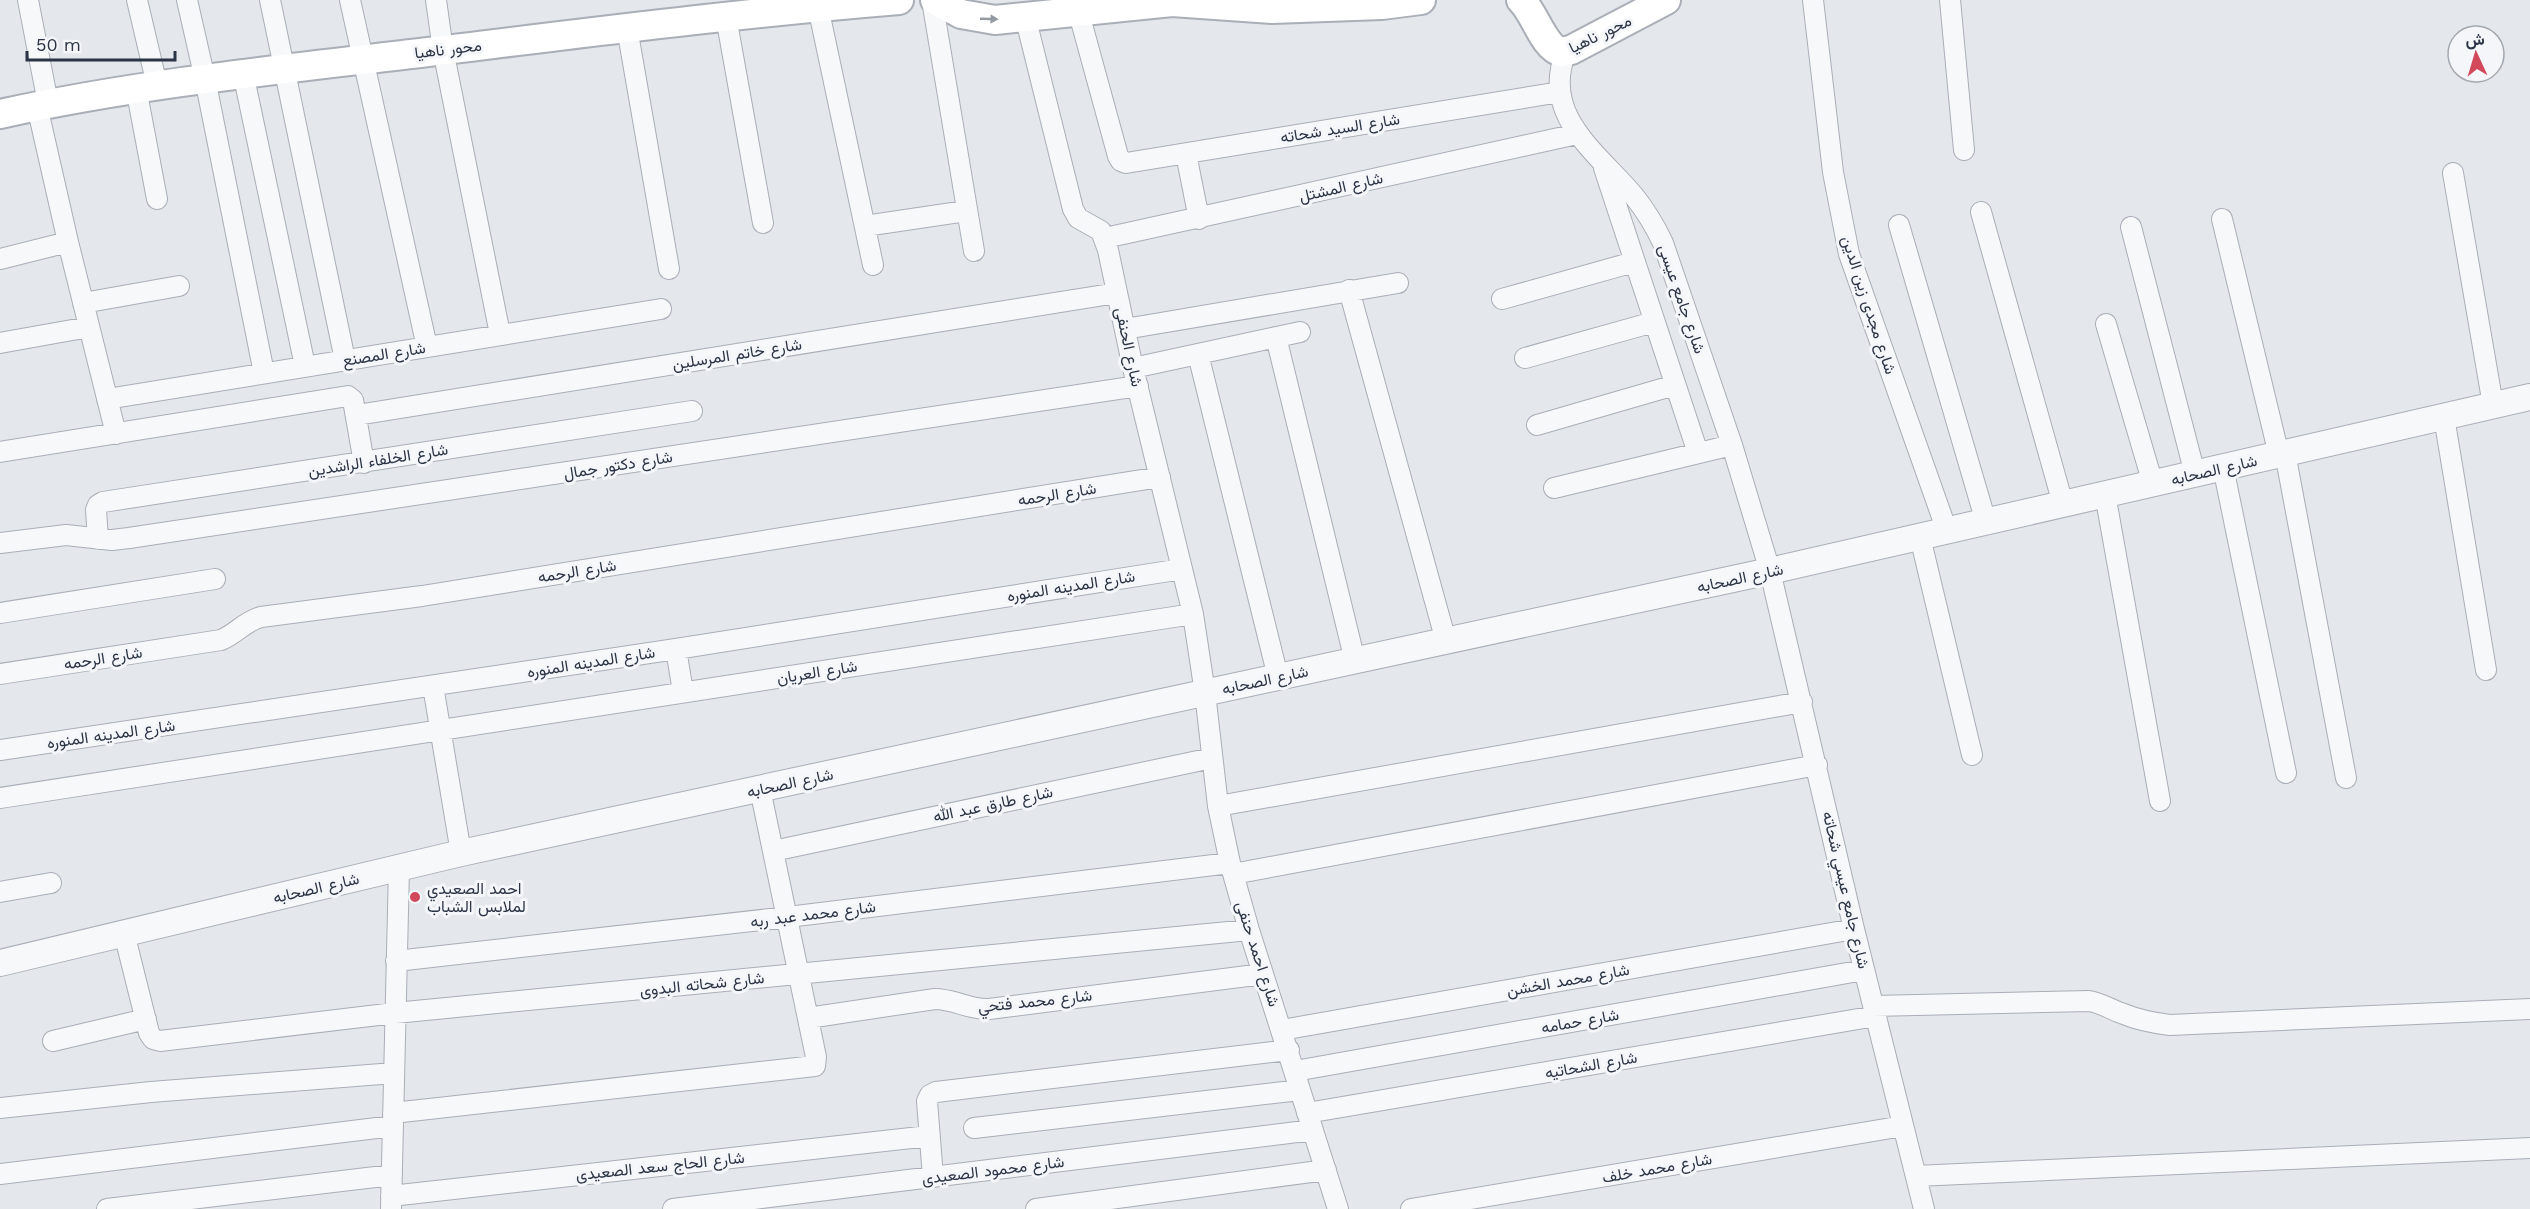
<svg xmlns="http://www.w3.org/2000/svg" width="2530" height="1209" font-family="'Work Sans',Vazirmatn,sans-serif">
<style>
.lines{fill:none;stroke-linecap:round;stroke-linejoin:round}
.minor-casing{stroke:#a9aeb7;stroke-width:22}
.tertiary-casing{stroke:#a9aeb7;stroke-width:28}
.secondary-casing{stroke:#a9aeb7;stroke-width:32}
.minor{stroke:#f7f8fa;stroke-width:20}
.tertiary{stroke:#f7f8fa;stroke-width:26}
.secondary{stroke:#fff;stroke-width:28}
.oneway{fill:#959aa2}
.poi-dot{fill:#d1495b;stroke:#f4f6f9;stroke-width:2}
.labels{text-anchor:middle;dominant-baseline:central;stroke-width:6;stroke-linejoin:round;paint-order:stroke}
.street-label{font-size:16px;fill:#2b3445;stroke:#f4f6f9}
.poi-label{font-size:16px;fill:#2b3445;stroke:#f4f6f9;text-anchor:start}
</style>
<rect width="100%" height="100%" fill="#e4e7ec"/>
<g class="lines">
<g class="minor-casing">
<path id="minor" d="M28,0L48,103
M137,0L157,85
M187,0L205,79L264,373
M270,0L345,360
M350,0L427,347
M436,0L443,50L500,334
M932,0L974,251
M1813,0L1833,172L1849,254L1947,531
M1950,0L1964,150
M818,7L873,265
M1078,10L1118,156L1121,161L1126,163L1560,92
M1025,16L1073,209L1078,218L1101,231L1108,250L1133,368L1193,614L1205,693L1218,806L1230,863L1249,930L1338,1209
M726,17L763,223
M627,28L669,269
M1566,52C1540,116 1599,154 1634,196C1646,211 1655,226 1663,243L1732,445L1770,571L1854,929L1924,1209
M243,73L305,366
M136,88L157,199
M37,106L68,242L116,434
M1186,154L1199,219
M1604,168L1698,453
M2453,173L2493,405
M1981,212L2063,504
M2222,219L2279,455
M1899,225L1986,522
M865,226L966,211
M2131,227L2195,474
M1105,238L1577,134
M0,259L68,242
M1349,290L1446,641
M1502,299L1634,262
M83,303L179,286
M2106,324L2153,484
M1125,329L1398,283
M1276,337L1355,661
M0,343L89,327
M1198,354L1278,677
M1525,358L1654,322
M1133,368L1300,332
M107,399L661,309
M357,415L1117,293
M2444,417L2486,670
M1537,425L1675,385
M0,452L348,396L353,400L364,463
M2285,453L2346,778
M2223,467L2286,773
M1554,488L1732,445
M2105,494L2160,801
M1920,537L1972,755
M98,539L96,510L98,505L103,502L692,411
M0,543L66,535L112,540L129,538L1138,386
M0,613L215,579
M676,649L683,692
M0,674L221,640C236,634 245,621 261,617L422,596L1160,477
M433,686L461,853
M0,750L676,649L1182,569
M0,798L1193,614
M1218,806L1802,702
M773,851L1212,758
M1233,874L1817,765
M0,892L51,883
M124,933L149,1033L153,1039L160,1041L395,1013L1249,930
M396,961L788,917L1230,863
M1873,1006L2089,1001C2101,1003 2110,1009 2121,1013C2138,1020 2153,1023 2170,1025L2530,1009
M808,1018L935,999C954,999 970,1010 989,1009L1263,974
M1282,1030L1854,929
M53,1041L146,1019
M1295,1071L1864,970
M0,1108L151,1092L394,1073
M393,1113L815,1066L816,1057L760,789
M1307,1113L1876,1016
M974,1128L1300,1090
M0,1174L393,1126
M1916,1176L2530,1148
M933,1177L927,1101L930,1095L936,1092L1289,1050
M391,1196L929,1136
M391,1208L399,868
M107,1209L392,1175
M673,1209L1313,1130
M1036,1209L1326,1170
M1411,1209L1903,1126"/>
</g>
<g class="tertiary-casing">
<path id="tertiary" d="M0,963L461,853L1770,571L2530,397"/>
</g>
<g class="secondary-casing">
<path id="secondary" d="M935,0L961,14L995,20L1172,2L1272,9L1382,5L1421,0
M1521,0C1535,13 1543,47 1561,52L1571,50L1666,0
M0,114C141,83 285,69 428,52C585,33 741,13 899,0"/>
</g>
<use href="#minor" class="minor"/>
<use href="#tertiary" class="tertiary"/>
<use href="#secondary" class="secondary"/>
</g>
<defs><path id="oneway-solid" d="M-6-.8H1V-3.2L6.5 0L1 3.2V.8H-6Z" transform="scale(1.5)"/></defs>
<use class="oneway" href="#oneway-solid" transform="translate(989 19) rotate(2)"/>
<circle class="poi-dot" cx="415" cy="897" r="6"/>
<g class="labels">
<g class="street-label">
<text transform="translate(1600 34) rotate(-26)">محور ناهيا</text>
<text transform="translate(448 49) rotate(-7)">محور ناهيا</text>
<text transform="translate(1340 128) rotate(-9)">شارع السيد شحاته</text>
<text transform="translate(1341 187) rotate(-13)">شارع المشتل</text>
<text transform="translate(1682 299) rotate(71)">شارع جامع عيسى</text>
<text transform="translate(1869 305) rotate(72)">شارع مجدى زين الدين</text>
<text transform="translate(1129 347) rotate(78)">شارع الحنفى</text>
<text transform="translate(384 354) rotate(-9)">شارع المصنع</text>
<text transform="translate(737 354) rotate(-9)">شارع خاتم المرسلين</text>
<text transform="translate(378 460) rotate(-9)">شارع الخلفاء الراشدين</text>
<text transform="translate(618 465) rotate(-9)">شارع دكتور جمال</text>
<text transform="translate(2214 470) rotate(-13)">شارع الصحابه</text>
<text transform="translate(1057 494) rotate(-9)">شارع الرحمه</text>
<text transform="translate(577 571) rotate(-9)">شارع الرحمه</text>
<text transform="translate(1740 578) rotate(-12)">شارع الصحابه</text>
<text transform="translate(1071 586) rotate(-9)">شارع المدينه المنوره</text>
<text transform="translate(103 658) rotate(-9)">شارع الرحمه</text>
<text transform="translate(591 662) rotate(-9)">شارع المدينه المنوره</text>
<text transform="translate(817 672) rotate(-9)">شارع العريان</text>
<text transform="translate(1265 680) rotate(-12)">شارع الصحابه</text>
<text transform="translate(111 734) rotate(-8)">شارع المدينه المنوره</text>
<text transform="translate(790 783) rotate(-12)">شارع الصحابه</text>
<text transform="translate(993 804) rotate(-12)">شارع طارق عبد الله</text>
<text transform="translate(316 888) rotate(-13)">شارع الصحابه</text>
<text transform="translate(1846 890) rotate(77)">شارع جامع عيسي شحاته</text>
<text transform="translate(813 914) rotate(-7)">شارع محمد عبد ربه</text>
<text transform="translate(1258 954) rotate(72)">شارع احمد حنفى</text>
<text transform="translate(1568 980) rotate(-10)">شارع محمد الخشن</text>
<text transform="translate(702 984) rotate(-6)">شارع شحاته البدوى</text>
<text transform="translate(1035 1001) rotate(-6)">شارع محمد فتحي</text>
<text transform="translate(1580 1021) rotate(-10)">شارع حمامه</text>
<text transform="translate(1591 1065) rotate(-10)">شارع الشحاتيه</text>
<text transform="translate(660 1166) rotate(-6)">شارع الحاج سعد الصعيدى</text>
<text transform="translate(1657 1168) rotate(-10)">شارع محمد خلف</text>
<text transform="translate(993 1170) rotate(-7)">شارع محمود الصعيدى</text>
</g>
<g class="poi-label">
<text x="427" y="888">احمد الصعيدي<tspan x="427" dy="18">لملابس الشباب</tspan></text>
</g>
</g>
<g transform="translate(2476 54) rotate(356)"><circle r="28" fill="#f4f6f9" stroke="#a4a8b1" stroke-width="1.5"/>
<path d="M0-4.5L10 22L0 15L-10 22Z" fill="#d1495b"/>
<text y="-9" font-size="16" font-weight="bold" text-anchor="middle" fill="#2b3445">ش</text>
</g>
<path d="M27 51v9h148v-9" fill="none" stroke="#2b3445" stroke-width="3"/>
<text x="36" y="51" font-size="18" fill="#2b3445" stroke="#f4f6f9" stroke-width="4.5" paint-order="stroke">50 m</text>
</svg>
